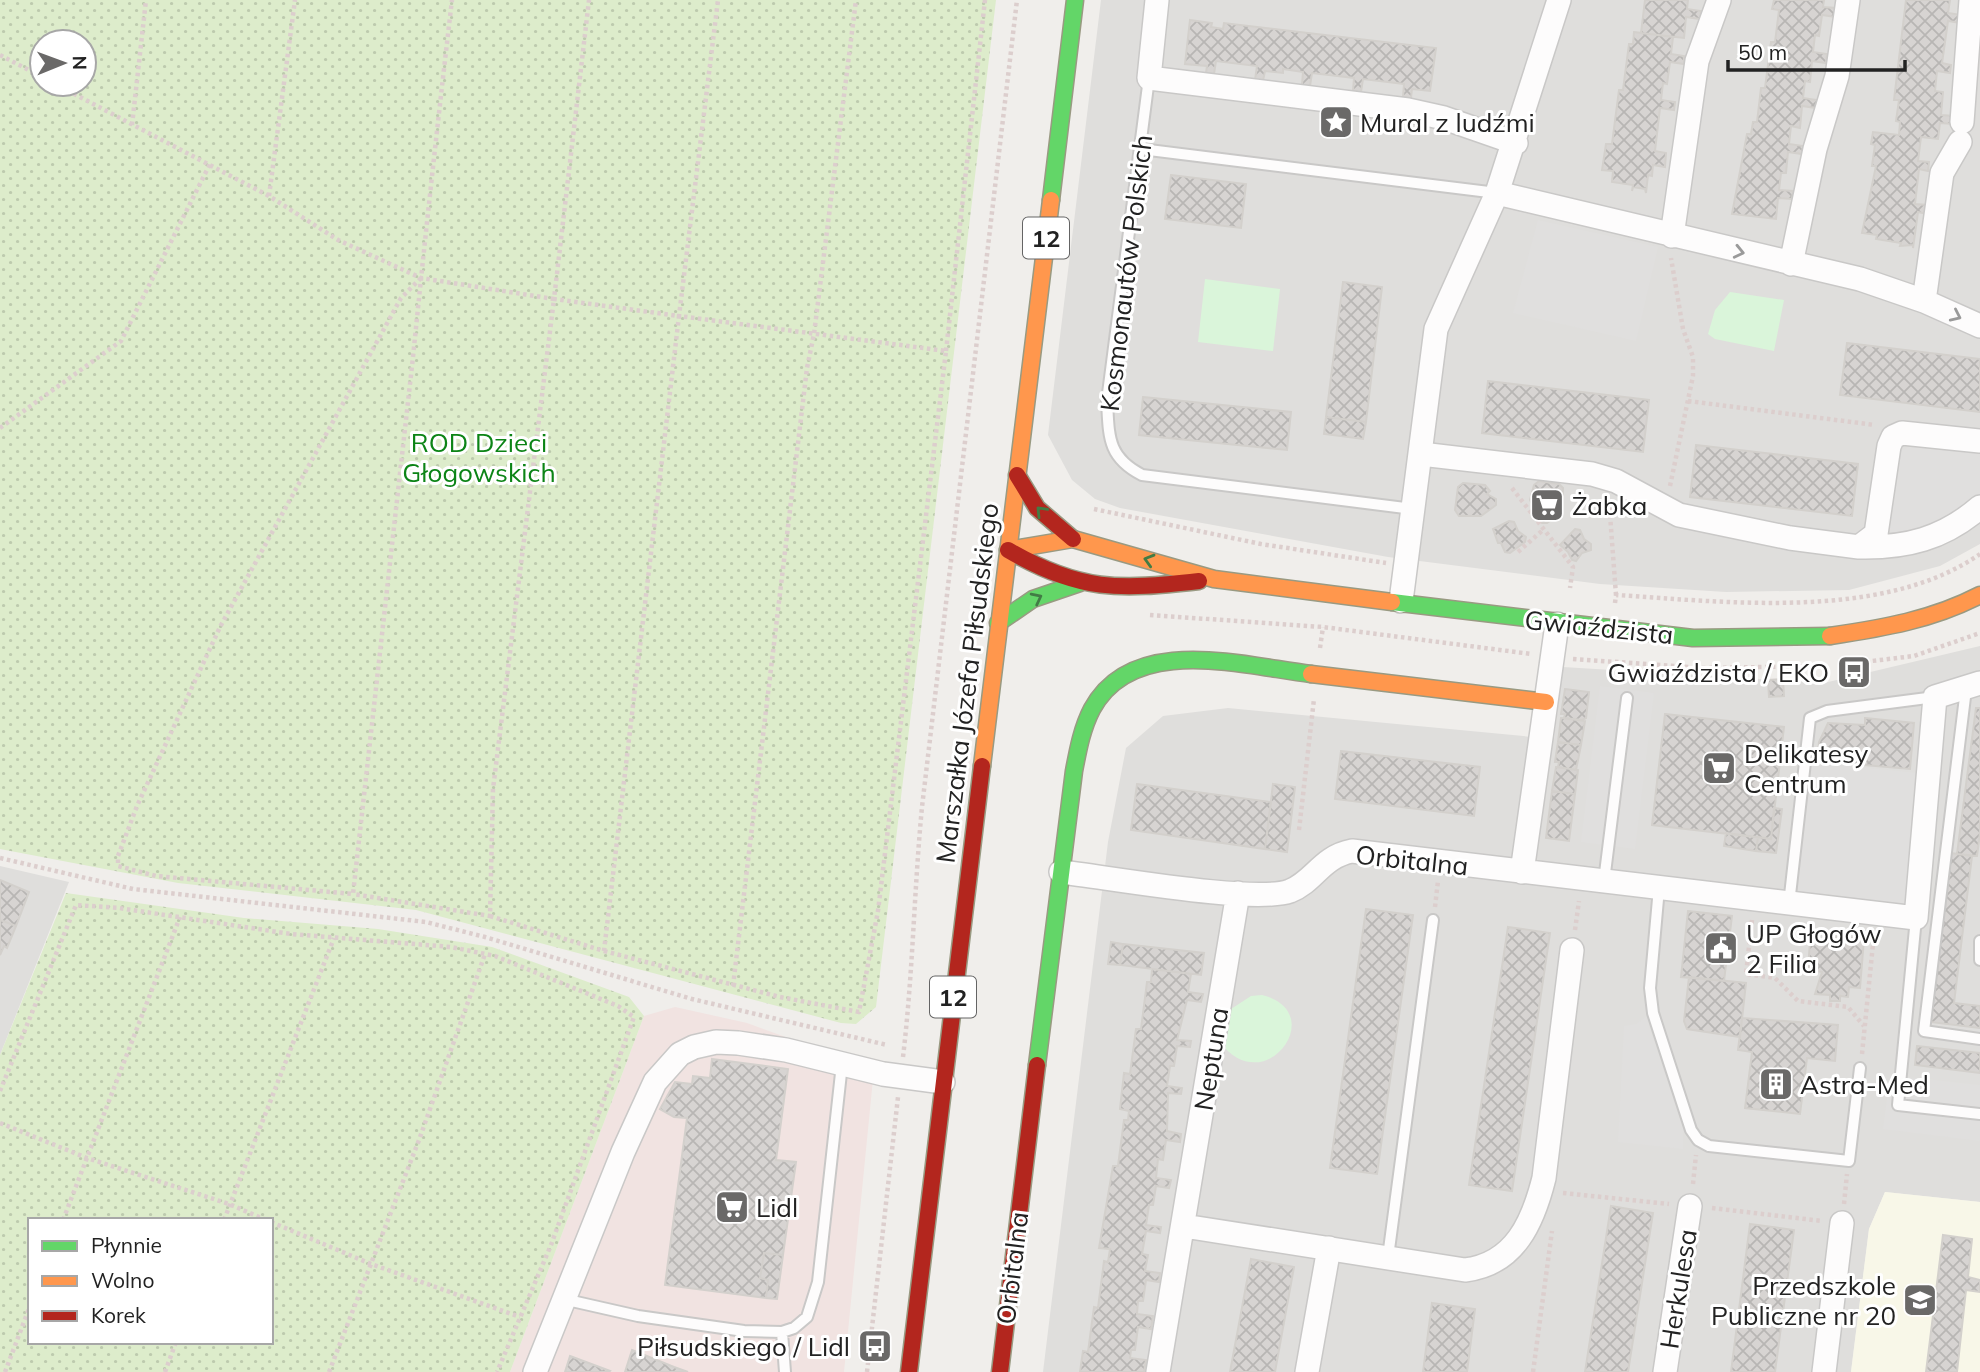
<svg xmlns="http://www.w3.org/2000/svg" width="1980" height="1372" font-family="Mulish,sans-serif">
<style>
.residential{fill:#dfdedc}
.commercial{fill:#f1e3e1}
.education{fill:#f8f7e8}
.grass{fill:url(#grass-dots);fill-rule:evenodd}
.park{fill:#daf5da}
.parking{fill:#e0dfde}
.building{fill:url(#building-cross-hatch);stroke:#d3d0cc;stroke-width:2}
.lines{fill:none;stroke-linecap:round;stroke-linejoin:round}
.lane-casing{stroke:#c9c8c7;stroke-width:14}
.street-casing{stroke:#c9c8c7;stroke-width:26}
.fast-casing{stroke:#999a82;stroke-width:19}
.slow-casing{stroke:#999a82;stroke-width:19}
.jam-casing{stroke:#999a82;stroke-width:19}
.path{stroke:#dccecd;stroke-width:4.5;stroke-dasharray:3.5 3.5;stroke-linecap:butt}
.lane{stroke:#fdfcfc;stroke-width:10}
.street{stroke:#fdfcfc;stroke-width:23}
.fast{stroke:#63d668;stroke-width:16}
.slow{stroke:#ff974d;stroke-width:16}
.jam{stroke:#b3261e;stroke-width:16}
.oneway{stroke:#9a9a9a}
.oneway2{stroke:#427c45}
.labels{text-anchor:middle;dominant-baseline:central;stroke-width:6;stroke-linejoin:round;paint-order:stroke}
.shield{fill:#fff;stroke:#646464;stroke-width:2}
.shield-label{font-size:24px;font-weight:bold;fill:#222}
.poi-label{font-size:26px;fill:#222;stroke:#fff;text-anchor:start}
.street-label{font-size:26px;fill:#222;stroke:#fff}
.park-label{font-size:26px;fill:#0c8416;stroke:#fff}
</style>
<defs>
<pattern id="grass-dots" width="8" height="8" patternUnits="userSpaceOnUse" patternTransform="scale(1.75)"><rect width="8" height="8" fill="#ddeccb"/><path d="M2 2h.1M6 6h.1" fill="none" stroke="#bdcaae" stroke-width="1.8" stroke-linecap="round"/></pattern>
<pattern id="building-cross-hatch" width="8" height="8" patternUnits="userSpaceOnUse" patternTransform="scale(1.75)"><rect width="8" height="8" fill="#d7d4d2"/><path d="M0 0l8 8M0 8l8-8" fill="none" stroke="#b8b6b4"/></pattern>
</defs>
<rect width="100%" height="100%" fill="#f0eeeb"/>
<path class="residential" d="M1101,0H1980V544L1940,566L1849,590L1726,592L1600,584L1388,557L1120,508L1095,499L1072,480L1048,435Z
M1980,646V1202L1885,1192L1869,1229L1851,1372H1043L1108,842L1126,748L1163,716L1228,708L1554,739L1563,667L1824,683Z
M0,866L69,882L0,1055Z"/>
<path class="commercial" d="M675,1007L747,1023L874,1069L844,1372H510L644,1016Z"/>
<path class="education" d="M1885,1192L1980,1202V1372H1851L1869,1229Z"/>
<path class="grass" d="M0,0H996L876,1007L856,1024L841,1023L416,910L178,883L0,849ZM42,42H84V84H42Z
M66,893L244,918L378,929L492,947L629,997L644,1016L510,1372H0V1055ZM30,1220H271V1342H30Z"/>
<path class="park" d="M1205,279L1280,289L1273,351L1198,342Z
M1730,292L1784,300L1774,351L1715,339L1708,334L1715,310Z
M1262,995C1331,1012 1264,1103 1219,1041L1228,1011L1251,996Z"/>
<path class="parking" d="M1538,220L1658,247L1636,341L1513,313Z
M1912,446L1980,452V496L1955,516L1906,535H1885L1898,452Z
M1600,686L1654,693L1635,849L1581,842Z
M1810,762L1917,773L1905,904L1797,894Z
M1646,1017L1683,1128V1149L1618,1142L1624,1026L1636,1024Z
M1890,1075L1980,1085V1141L1883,1129Z"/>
<path class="building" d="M1645,0H1688L1687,9L1701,11L1700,19L1686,17L1684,38L1641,33Z
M1774,0H1824L1823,7L1836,8V17L1822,15L1819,36L1815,35L1813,52L1827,54L1826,63L1812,61L1810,82L1805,81L1803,98L1817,100L1816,108L1802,106L1800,128L1791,126L1789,144L1803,146L1802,154L1788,152L1786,173H1781L1779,190L1793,191L1792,199L1778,198L1776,219L1732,214L1747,134H1751L1753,122H1757L1761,88H1765L1771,42H1775L1779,10L1772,9Z
M1906,0H1950L1948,13L1962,15L1961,23L1948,21L1942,63L1951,65L1950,73L1937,71L1935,91L1943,92L1941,115L1954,116L1953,124L1940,123L1938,139L1921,137L1918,161L1929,162L1928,171L1919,169L1915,204L1928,205L1927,214L1918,212L1913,248V245L1900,246L1901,243L1876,239L1877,235L1862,233L1876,166H1872L1875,145L1871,144L1873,132L1899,135L1900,122L1896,121L1899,100H1894Z
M1190,20L1212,23L1211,27L1223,29L1224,23L1436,48L1430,91L1412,89L1411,98L1403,97L1404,84L1363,79L1361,92L1353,91L1354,78L1312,73L1310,86L1302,85L1303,72L1283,69V73L1265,71L1263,81L1255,80L1257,66L1216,61L1214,74L1206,73L1207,66L1185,64Z
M1634,32L1673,37L1671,54L1684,56V64L1670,62L1667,84L1663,83L1661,100L1675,102L1674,110L1660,108L1655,151L1666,153L1665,167L1653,165L1652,176L1648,175L1646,193L1645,189L1633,187L1632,191L1633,185L1612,182L1613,171L1602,170L1606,144H1612L1619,90H1623L1629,44H1633Z
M1171,175L1246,184L1241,228L1165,219Z
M1343,282L1382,287L1366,422L1326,417Z
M1847,343L1980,359V412L1840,395Z
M1488,381L1649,400L1643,452L1482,433Z
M1143,397L1291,412L1287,450L1139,435Z
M1326,417L1366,422L1363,439L1324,434Z
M1696,445L1858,464L1852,516L1690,497Z
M1539,481L1559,484L1563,488L1562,512L1547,523H1542L1530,500L1534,485Z
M1463,483L1485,485L1490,491L1487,494L1496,499V505L1481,516H1459L1455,510L1458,487Z
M1509,521L1514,522L1518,531L1526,537L1525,542L1510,553L1505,552L1501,543H1498L1493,529Z
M1575,529L1580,530L1584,539L1591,544V550L1582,553L1576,561L1572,560L1568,552L1560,545Z
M1783,679L1784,696L1769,697L1768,680Z
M1565,689L1589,692L1586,718L1582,720L1564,718L1565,714H1561Z
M1976,708H1980V833L1977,856L1957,854Z
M1665,714L1784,727L1771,839L1652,825Z
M1561,718L1585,721L1581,745L1558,742Z
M1865,718L1914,723L1910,769L1817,761L1819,742L1828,723L1865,725Z
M1558,742L1581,745L1576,770L1558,767L1559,762H1555Z
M1341,751L1480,767L1474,816L1335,799Z
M1556,767L1578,770L1575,794L1552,791Z
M1137,784L1271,802L1265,849L1131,830Z
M1273,784L1295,787L1287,852L1265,849Z
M1552,791L1575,794L1569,841L1546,838Z
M1774,808L1782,809L1776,853L1756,851L1758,837L1771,839Z
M1726,833L1758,837L1756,851L1724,846Z
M1951,853L1972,856L1954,1003L1980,1006V1028L1930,1022Z
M0,880L29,892L16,926L0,920Z
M1366,909L1413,915L1377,1174L1330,1168Z
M1688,911L1732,916L1724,981L1681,977Z
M0,920L16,926L7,948L4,946L0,955Z
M1508,927L1550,933L1512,1191L1469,1185Z
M1832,936L1864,939L1860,988L1849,987L1848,997L1840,996V1001H1830V995L1815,994L1822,972L1808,970L1810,941L1831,943Z
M1111,942L1123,944L1120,965L1108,964Z
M1123,944L1204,953L1201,975L1120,965Z
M1152,969L1191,974L1188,992L1203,994L1201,1002L1187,1000L1177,1040L1191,1041L1190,1047L1177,1046L1174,1066H1170L1167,1086L1182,1088L1181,1094L1168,1093L1167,1131L1181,1134L1180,1142L1166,1140L1163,1160L1158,1159L1156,1178L1171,1180L1169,1188L1156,1186L1153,1205H1149L1146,1225L1161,1227L1160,1233L1146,1231L1142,1254L1148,1255L1145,1271L1160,1273L1159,1282L1146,1280L1143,1301H1138L1137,1314L1153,1316L1151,1329L1138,1327L1135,1350H1131L1130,1358L1146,1360L1144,1372H1080L1083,1351L1088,1352L1094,1307L1098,1308L1104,1261L1108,1262L1110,1249L1099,1248L1113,1166H1118L1124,1120H1128L1129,1111L1120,1109L1124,1073L1130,1074L1136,1029H1141L1147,982H1151Z
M1689,977L1746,983L1740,1037L1687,1029L1684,1021Z
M1742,1018L1838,1025L1835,1061L1807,1058L1800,1114L1745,1108L1752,1052L1738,1050Z
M1917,1046L1980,1053V1073L1915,1065Z
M712,1059L788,1069L776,1160L796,1162L783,1255L764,1253L760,1278L768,1280L766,1298L665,1285L687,1118L674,1117L660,1109L675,1082L692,1084L693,1076L710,1078Z
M1611,1206L1653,1213L1628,1372H1585Z
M1750,1224L1794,1230L1775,1372H1731Z
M1943,1235L1972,1239L1968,1277L1980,1280V1292L1966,1290L1957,1372H1926Z
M764,1253L783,1255L777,1299L766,1298L768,1280L760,1278Z
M1251,1259L1294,1267L1275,1372H1230Z
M1432,1303L1475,1309L1467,1372H1423Z
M632,1350L674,1367L688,1372H625Z
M570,1356L610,1371L609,1372H565Z"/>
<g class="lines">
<g class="lane-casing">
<path id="lane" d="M1149,78L1107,401C1109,436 1107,457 1142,475L1413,509
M1141,149L1497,193
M1966,689L1924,1031L1980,1039
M1604,881L1627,698
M1659,888L1650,988L1653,1013L1691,1130L1698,1140L1709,1146L1849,1161L1860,1068
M1789,904L1810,718L1827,711L1935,697
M1916,918L1898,1105L1980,1114
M1980,941V960
M1388,1257L1433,920
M563,1299L638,1316L744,1331L782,1332L794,1328L807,1317L818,1282L842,1064
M782,1332L785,1372"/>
</g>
<g class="street-casing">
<path id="street" d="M1157,0L1149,78L1408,110L1444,118L1516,143
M1962,122L1971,0
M1497,193L1860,279L1924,301L1980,326
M1672,236L1697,61L1719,0
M1791,264L1815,149L1837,76L1848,0
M1924,301L1942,173L1960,142
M1421,454L1592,474L1616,481L1679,515L1790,538L1859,547L1876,534L1889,446L1893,437L1902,433L1980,441
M1859,547C1906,548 1943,539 1980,507
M1401,601L1436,329L1497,193L1559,0
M1061,872C1107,877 1254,904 1290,891C1315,881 1321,857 1352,851L1916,918L1935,697L1980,683
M1522,872L1557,624
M1184,1226L1465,1270C1515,1264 1533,1222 1544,1178L1572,950
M535,1372L623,1152L655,1082L680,1054L694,1047L716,1042L738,1043L786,1050L883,1074L943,1082
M1158,1372L1238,893
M1307,1372L1329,1248
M1665,1372L1690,1206
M1824,1372L1842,1223"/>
</g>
<g class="fast-casing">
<path id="fast" d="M1051,200L1075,0
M1392,602L1693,638L1830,636
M998,623L1033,599L1080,583
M1037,1065L1074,771C1078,750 1082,728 1092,709C1133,633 1244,666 1311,674"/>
</g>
<g class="slow-casing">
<path id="slow" d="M1008,550L1073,539L1214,579L1392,602
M1830,636C1883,628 1932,620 1980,595
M1311,674L1546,702
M982,766L1051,200"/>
</g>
<g class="jam-casing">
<path id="jam" d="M1017,475L1037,508L1073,539
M1008,550C1080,592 1119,590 1199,581
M909,1372L982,766
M1000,1372L1037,1065"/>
</g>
<path class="path" d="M0,55L42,77
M55,84L269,196L338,240L421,278L554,299L493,789L490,916L353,894
M132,125L146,0
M269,196L295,0
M421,278L401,298L220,627L137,806L118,856V866L156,876L353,894L413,357C425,238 438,119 452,0
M946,351L985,0
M1688,401L1875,425
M0,428L121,341L210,164
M1670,486L1693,376V357L1683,329L1671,258
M1512,488L1573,567L1570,588
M1609,501L1616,595
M1094,509L1261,544L1386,563
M1518,552L1544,529
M1615,603L1616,595C1728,602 1884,621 1980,554
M1150,615L1323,627L1531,654
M1320,648L1323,627
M1573,659L1690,667
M1838,665L1914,656L1980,633
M1702,668L1826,666
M1299,830L1314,699
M0,858L133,889L426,922L485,937L692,999L887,1045
M1435,907L1438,881
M490,916L604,951L679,316L554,299L589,0
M1752,920L1746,974L1775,978L1798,1001L1848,1007L1864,1026
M1575,930L1579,901
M604,951L780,997L859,1012L878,911L946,351L679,316L718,0
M733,986L807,368L814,334L856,0
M1862,1054L1874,934
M903,1057C913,973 914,890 922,807L1017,0
M0,1091L76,905L119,908L291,934L451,947L495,956L618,1006L634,1017L551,1245L497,1372
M0,1123L87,1158L229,1204L266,1220
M1693,1184L1696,1155
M1563,1193L1669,1204
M1844,1204L1847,1174
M1712,1208L1822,1221
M63,1220L180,917
M224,1220L334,938
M271,1222L371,1264L520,1317
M5,1372L30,1306
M165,1372L176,1342
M329,1372L419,1140L485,954
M867,1372L898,1097
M1533,1372L1552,1231"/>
<use href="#lane" class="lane"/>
<use href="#street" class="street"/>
<use href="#fast" class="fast"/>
<use href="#slow" class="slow"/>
<use href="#jam" class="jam"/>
</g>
<defs><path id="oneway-chevron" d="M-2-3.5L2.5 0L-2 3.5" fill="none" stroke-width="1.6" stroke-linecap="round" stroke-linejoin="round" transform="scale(1.75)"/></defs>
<g class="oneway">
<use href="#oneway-chevron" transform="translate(1739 252) rotate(13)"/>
<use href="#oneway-chevron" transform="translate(1956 316) rotate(25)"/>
</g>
<g class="oneway2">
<use href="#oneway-chevron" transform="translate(1041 511) rotate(-134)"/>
<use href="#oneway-chevron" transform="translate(1149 560) rotate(-164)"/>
<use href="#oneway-chevron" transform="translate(1037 598) rotate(-27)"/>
</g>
<defs>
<g id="sight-square" transform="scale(1.75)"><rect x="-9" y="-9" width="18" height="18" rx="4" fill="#6a6968" stroke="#fff"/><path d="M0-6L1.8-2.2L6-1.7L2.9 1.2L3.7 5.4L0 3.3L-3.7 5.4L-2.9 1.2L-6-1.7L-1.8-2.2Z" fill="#fff"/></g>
<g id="supermarket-square" transform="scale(1.75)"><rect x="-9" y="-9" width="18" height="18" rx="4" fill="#6a6968" stroke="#fff"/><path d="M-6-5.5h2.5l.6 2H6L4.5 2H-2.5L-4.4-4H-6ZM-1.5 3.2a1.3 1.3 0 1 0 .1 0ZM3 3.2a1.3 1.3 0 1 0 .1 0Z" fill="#fff"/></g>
<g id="bus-square" transform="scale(1.75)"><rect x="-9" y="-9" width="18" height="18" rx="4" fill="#6a6968" stroke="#fff"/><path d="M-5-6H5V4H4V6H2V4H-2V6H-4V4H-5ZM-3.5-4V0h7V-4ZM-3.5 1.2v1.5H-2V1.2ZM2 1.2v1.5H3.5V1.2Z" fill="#fff"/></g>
<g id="civic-square" transform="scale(1.75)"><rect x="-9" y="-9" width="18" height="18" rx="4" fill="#6a6968" stroke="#fff"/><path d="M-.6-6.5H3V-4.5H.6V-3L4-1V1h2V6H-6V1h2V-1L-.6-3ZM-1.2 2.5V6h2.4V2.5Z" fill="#fff"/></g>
<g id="building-square" transform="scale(1.75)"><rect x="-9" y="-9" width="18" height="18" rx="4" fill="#6a6968" stroke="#fff"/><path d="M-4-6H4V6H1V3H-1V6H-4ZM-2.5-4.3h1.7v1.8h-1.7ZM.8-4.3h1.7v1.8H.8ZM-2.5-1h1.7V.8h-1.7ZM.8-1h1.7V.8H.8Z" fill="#fff"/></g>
<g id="school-square" transform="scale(1.75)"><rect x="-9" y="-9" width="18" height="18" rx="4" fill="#6a6968" stroke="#fff"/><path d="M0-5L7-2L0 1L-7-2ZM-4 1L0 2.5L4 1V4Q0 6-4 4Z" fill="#fff"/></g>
</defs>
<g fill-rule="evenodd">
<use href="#sight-square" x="1336" y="122"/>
<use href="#supermarket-square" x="1547" y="505"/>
<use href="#bus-square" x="1854" y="672"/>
<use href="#supermarket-square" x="1719" y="768"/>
<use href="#civic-square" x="1721" y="948"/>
<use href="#building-square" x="1776" y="1084"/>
<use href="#supermarket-square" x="732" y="1207"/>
<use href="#school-square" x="1920" y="1300"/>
<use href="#bus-square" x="875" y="1346"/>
</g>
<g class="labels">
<g class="shield">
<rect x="1023" y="217.5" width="46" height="41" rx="5"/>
<rect x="930" y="976.5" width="46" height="41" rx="5"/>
</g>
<g class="shield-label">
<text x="1046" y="238">12</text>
<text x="953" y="997">12</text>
</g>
<g class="poi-label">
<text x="1360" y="122">Mural z ludźmi</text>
<text x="1572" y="505">Żabka</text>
<text x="1829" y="672" text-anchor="end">Gwiaździsta / EKO</text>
<text x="1744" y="753">Delikatesy<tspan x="1744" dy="30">Centrum</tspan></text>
<text x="1746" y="933">UP Głogów<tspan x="1746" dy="30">2 Filia</tspan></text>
<text x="1800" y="1084">Astra-Med</text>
<text x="756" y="1207">Lidl</text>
<text x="1896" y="1285" text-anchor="end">Przedszkole<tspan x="1896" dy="30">Publiczne nr 20</tspan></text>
<text x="850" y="1346" text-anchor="end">Piłsudskiego / Lidl</text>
</g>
<g class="street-label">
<text transform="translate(1126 273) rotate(-83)">Kosmonautów Polskich</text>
<text transform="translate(1599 627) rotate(6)">Gwiaździsta</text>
<text transform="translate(967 683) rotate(-83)">Marszałka Józefa Piłsudskiego</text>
<text transform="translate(1412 860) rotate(6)">Orbitalna</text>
<text transform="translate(1211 1059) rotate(-81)">Neptuna</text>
<text transform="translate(1012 1268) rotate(-83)">Orbitalna</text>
<text transform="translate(1678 1289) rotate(-81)">Herkulesa</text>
</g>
<g class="park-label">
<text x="479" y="442">ROD Dzieci<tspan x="479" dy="30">Głogowskich</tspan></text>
</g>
</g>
<rect x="28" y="1218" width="245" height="126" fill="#ffffff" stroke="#a7a7a7" stroke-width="2"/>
<rect x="42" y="1241" width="35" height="10" fill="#63d668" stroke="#a7a7a7" stroke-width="2"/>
<text x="91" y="1253" font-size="21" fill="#222222">Płynnie</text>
<rect x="42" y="1276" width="35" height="10" fill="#ff974d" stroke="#a7a7a7" stroke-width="2"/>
<text x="91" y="1288" font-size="21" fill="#222222">Wolno</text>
<rect x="42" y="1311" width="35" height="10" fill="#b3261e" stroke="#a7a7a7" stroke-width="2"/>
<text x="91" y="1323" font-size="21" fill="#222222">Korek</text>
<g transform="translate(63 63) rotate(89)"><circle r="33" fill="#ffffff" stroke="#a7a7a7" stroke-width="2"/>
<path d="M0-5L12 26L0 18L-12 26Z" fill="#6a6968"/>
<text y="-10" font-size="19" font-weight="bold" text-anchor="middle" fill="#222222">N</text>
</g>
<path d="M1728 60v10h177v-10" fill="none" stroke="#222222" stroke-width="3.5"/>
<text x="1738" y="60" font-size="21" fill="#222222" stroke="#ffffff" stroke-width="5" paint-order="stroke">50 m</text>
</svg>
